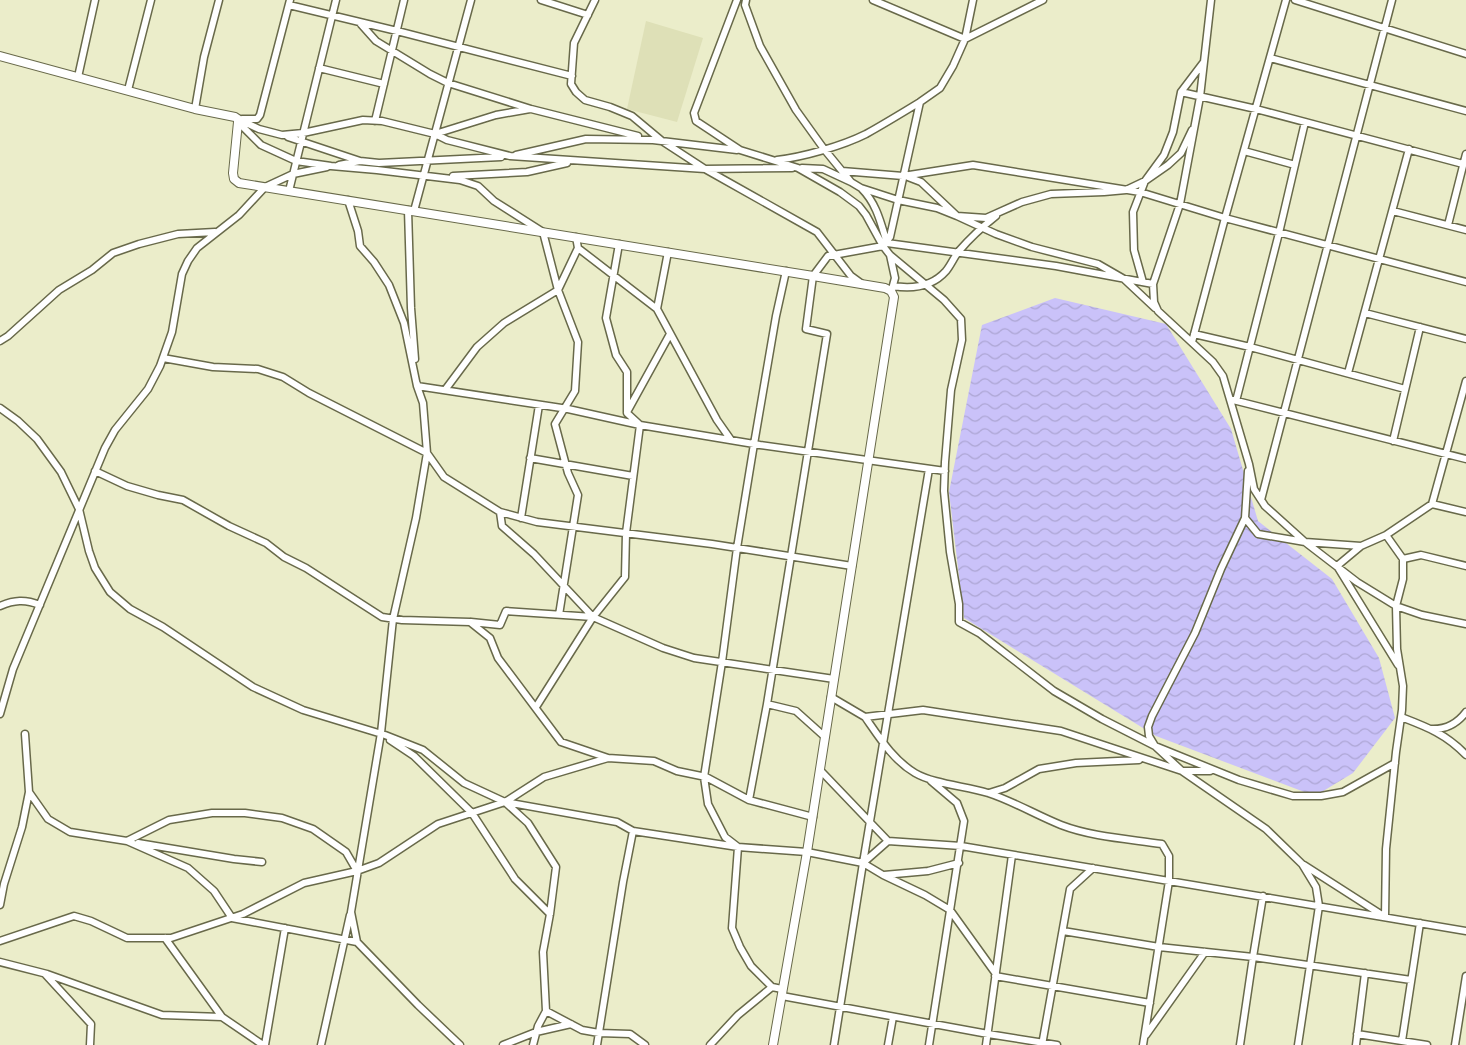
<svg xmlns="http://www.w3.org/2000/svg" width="1466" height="1045" font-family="'Archivo Narrow',sans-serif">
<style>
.built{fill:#dee0b7}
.water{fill:url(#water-waves)}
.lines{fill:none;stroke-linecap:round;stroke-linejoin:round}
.minor-casing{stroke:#68694a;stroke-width:9}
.tertiary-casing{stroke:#68694a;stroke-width:10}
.minor{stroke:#fff;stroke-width:6}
.tertiary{stroke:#fff;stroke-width:8}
</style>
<defs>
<pattern id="water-waves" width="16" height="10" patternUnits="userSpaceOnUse" patternTransform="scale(1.25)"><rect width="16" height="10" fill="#cac2f9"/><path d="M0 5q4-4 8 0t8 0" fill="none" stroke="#ada6d4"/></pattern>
</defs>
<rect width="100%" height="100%" fill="#ebedca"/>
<path class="built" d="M646,21L703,38L677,122L627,109Z"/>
<path class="water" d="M1055,298L1166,324L1231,429L1258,521L1332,579L1379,658L1395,718L1353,773L1315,796L1156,736L964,618L949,492L982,325Z"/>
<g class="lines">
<g class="minor-casing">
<path id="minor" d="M541,0L588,15
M595,0L574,43L571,84L576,92L585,100L610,107L632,116L662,141L705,169L817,232L851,276L862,284
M737,0L694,113L696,121L740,150L798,168L840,192L859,206L866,215L883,246L890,255L944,300L961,319L962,340L951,390L945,462L944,491L950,552L959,604V622L979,633L1054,691L1102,719L1155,746L1239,780L1293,796H1321L1343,792L1395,763
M746,0L745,5L760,46L796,110L824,149L851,182L861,188L898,200L937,208L957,216L996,234L1032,247L1098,264L1124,279L1155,308
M873,0L965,39L973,0
M1211,0L1200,97L1180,204L1153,284L1154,302L1158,311L1213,362L1223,376L1249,464L1254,489L1265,506L1305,542L1357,582L1396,606L1397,649L1403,686L1402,710L1396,752L1386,849L1385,917
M1295,0L1466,54
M289,5L397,31L572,76
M359,22L376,41L430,74L448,83L531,109L638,136
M1270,58L1466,111
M319,68L384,84
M78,77L95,0
M128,90L151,0
M1181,92L1256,109L1463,164
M195,109L204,57L219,0
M238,119L259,129L282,135L303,133L363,120L382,121L435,134L447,140L510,156L705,169L792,168
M242,119H257L260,115L290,0
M375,121L404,0
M238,122L261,145L296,161L331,166L377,170L460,180L478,186L494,201L543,232L558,290L578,342L575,391L555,424L568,473L578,495L559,615
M435,134L496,115L530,109
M288,137L360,161L379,163L501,157
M1244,151L1295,165
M516,155L586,139L653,140L737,150
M777,160C803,157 842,146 866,134C884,124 902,113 920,102
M339,165L360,161
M802,168L823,169L851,182
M842,171L903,176L973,165L1140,192L1225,218L1466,282
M453,176L527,172L567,163
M908,177L921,182L957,216L986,218L1022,202L1051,194L1104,192L1126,190L1145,181L1168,165L1181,153L1192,130
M862,189C877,204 881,224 887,243
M289,191L336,0
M348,200L358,231L360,246L374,262L389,285L404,323L417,386L423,403L427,453L416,518L393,619L381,733L351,912L357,942L418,1005L460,1045
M408,210L411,308L415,359
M414,211L471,0
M1393,211L1466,230
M1448,225L1466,154
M887,243L1056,266L1153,284
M578,248L657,309
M668,252L657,309L717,420L731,440
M890,255L895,278L892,289
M1143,282L1134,250L1133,212L1145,181L1164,155L1173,132L1181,92L1203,63
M893,286C912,289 932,287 946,271C951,265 954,257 959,251C970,238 982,227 996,216
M1365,313L1466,339
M1194,334L1250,347L1405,389
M0,341L8,336L59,290L92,270L113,253L139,244L178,234L215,232
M1192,342L1225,218L1286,0
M163,358L213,367L258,369L283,377L309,393L427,453L444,477L500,512L537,522L712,544L852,566
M1348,373L1409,149
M1466,381L1432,504L1386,535L1403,559V579L1396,606L1422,615L1466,624
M417,384V386L568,409L640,425L760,445L945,471
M445,390L477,347L504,323L558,290L578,248L576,237
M1233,400L1466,459
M1236,401L1279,233L1305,122
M0,408L18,421L37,439L61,472L79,509L89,551L95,568L110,592L130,609L163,627L253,687L303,710L385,735L423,750L464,783L505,802L617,822L633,831L738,847L807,852L863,863L883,875L925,895L950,910L996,974
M627,412L670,334
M1393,441L1420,327
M530,458L633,476
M95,471L127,486L158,495L183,500L229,526L266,543L284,557L306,568L382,617L402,620L470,622L490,638L498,658L561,742L608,758L654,761L677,771L706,777L749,800L813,817
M1248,471L1245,518L1221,569L1195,633L1152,716L1148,727L1149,736L1155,746L1182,771L1266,829L1302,864L1316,887L1319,906L1298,1045
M1261,500L1392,0
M1432,504L1466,512
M500,512L502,526L534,554L593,617
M521,518L539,405
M1245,518L1258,534L1305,542L1361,546L1386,535
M1361,546L1337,566L1398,665
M1403,559L1421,555L1466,566
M0,606C14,600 25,599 40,605
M471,622L500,625L506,611L593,617L663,648L694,658L834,679
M831,697L865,717L923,710L1061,731L1182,771H1210
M536,707L593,617L625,577L626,533L640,425L627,413V372L616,355L606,318L619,244
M0,714L13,669L105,448L115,430L148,389L160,366L172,332L182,274L188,261L197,248L239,215L265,187L293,174L327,167
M865,717C879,737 893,760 915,773C934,784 965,786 988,793C1013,801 1036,815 1061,825C1092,837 1129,839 1162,844L1169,856V881L1143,1045
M1401,717C1427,727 1446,734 1466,755
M1430,729C1445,730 1457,724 1466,712
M25,734L29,792L48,819L70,832L127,841L169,820L212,813H245L282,818L313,829L346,852L357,871
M825,737L796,711L767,704L827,334L806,329L813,276L828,256L883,246L890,237L920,102L940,88L953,66L965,39L1043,0
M390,740L414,756L472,813L515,879L550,914
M820,770L888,841
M989,793L1005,788L1039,769L1076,763L1139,760
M749,800L767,704
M506,803L528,823L556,867L550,914L543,952L546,1011L582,1030L599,1033L630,1034L645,1045
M127,841L188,868L214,891L232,918L357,942
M138,843L234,859L262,862
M863,863L888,841L961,846L1466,931
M1304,865L1382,915
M884,875L928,871L959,863
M0,905L4,884L22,827L29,792
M1063,931L1159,947L1253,957L1263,896
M165,938L222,1017
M0,941L74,916L91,921L127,938H171L243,914L304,883L357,871L379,863L438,824L505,802L544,777L608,758
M0,962L47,974L162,1015L222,1017L263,1045
M45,974L91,1024L90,1045
M995,976L1150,1003
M782,989L772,987L751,966L740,947L732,928L738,847L725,837L708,804L704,777L722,662L737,548L754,444L776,316L786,271
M782,996L988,1034L1057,1045
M1357,1034L1427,1045
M1146,1035L1205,952
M1402,1041L1420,923
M265,1045L285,928
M321,1045L350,915
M503,1045L536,1032L571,1024
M533,1045L538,1026L546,1011
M597,1045L623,882L633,831
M710,1045L738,1015L772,987
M834,1045L863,863L929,469
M888,1045L893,1017
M929,1045L964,821L957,803L931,781
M986,1045L1012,855
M1042,1045L1070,889L1093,868
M1240,1045L1253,957L1411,980
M1356,1045L1365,973
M1455,1045L1466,976"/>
</g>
<g class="tertiary-casing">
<path id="tertiary" d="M0,56L195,109L235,117L238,119V122L233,173L234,179L239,183L813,276L885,288L891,291L894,297L807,852L773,1045"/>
</g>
<use href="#minor" class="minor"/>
<use href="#tertiary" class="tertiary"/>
</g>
</svg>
